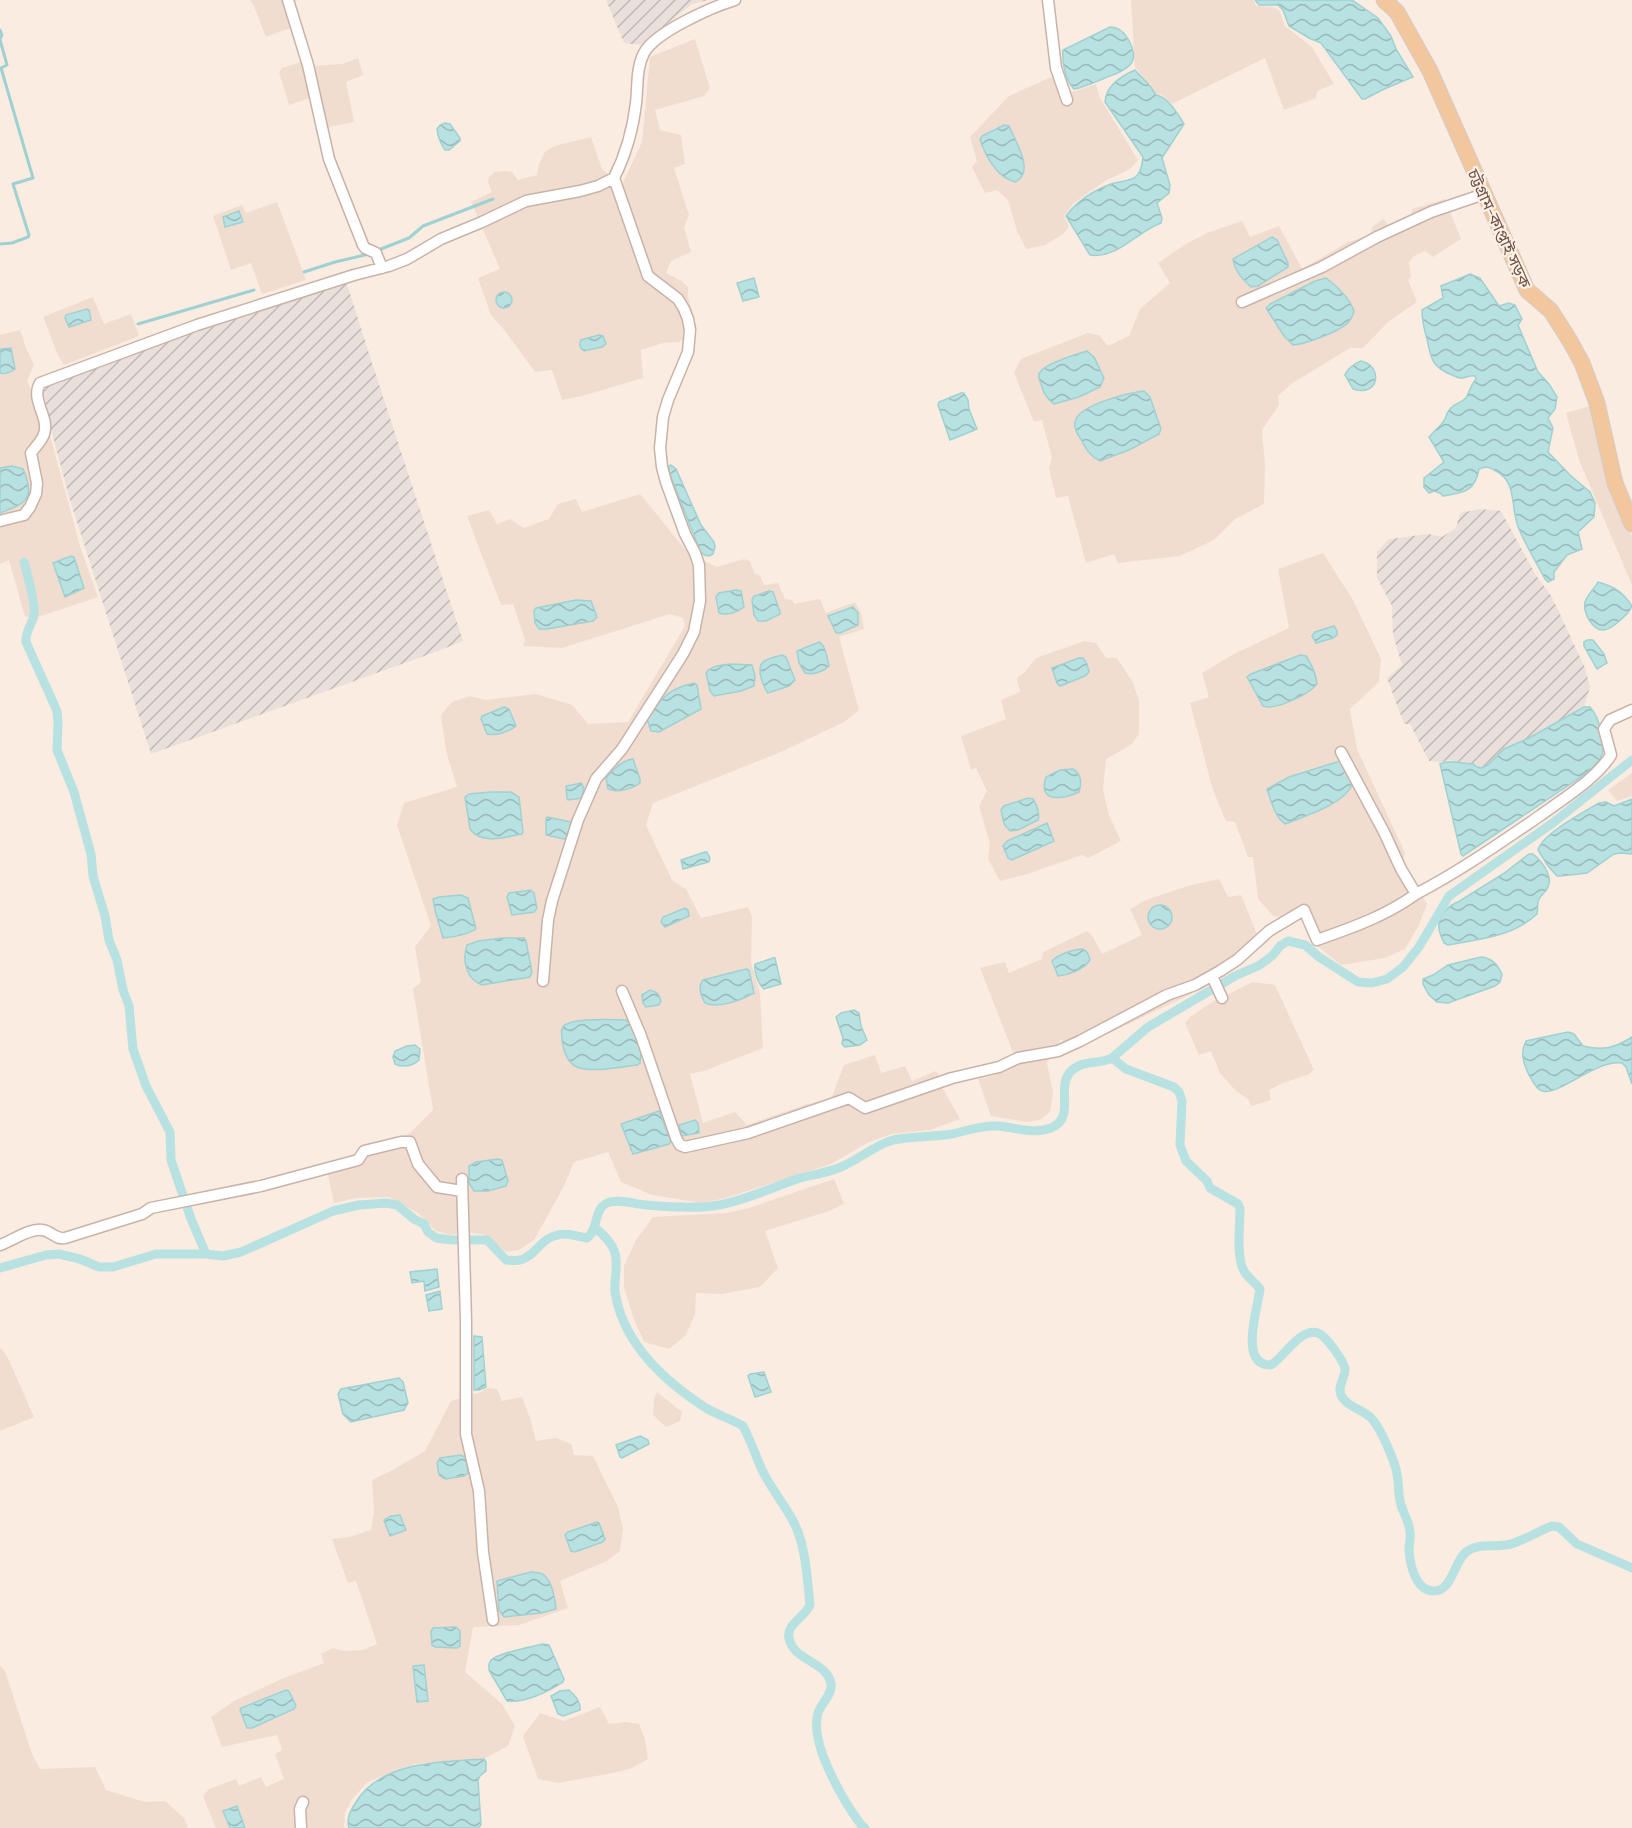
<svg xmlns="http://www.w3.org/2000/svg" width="1632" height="1828" font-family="Barlow,'Noto Sans Bengali',sans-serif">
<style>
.residential{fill:#f0ddd0}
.industrial{fill:url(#industrial-furrows)}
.water{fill:url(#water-waves);stroke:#9fd1d2;stroke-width:1.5}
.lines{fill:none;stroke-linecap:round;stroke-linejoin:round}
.stream{stroke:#9fd1d2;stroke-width:3}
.canal{stroke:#b8e1e1;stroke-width:9}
.minor-casing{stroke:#c9b3a9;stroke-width:13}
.primary-casing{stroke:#d4cbc9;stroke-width:17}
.minor{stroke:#fff;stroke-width:10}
.primary{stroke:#f3c79e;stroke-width:15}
.labels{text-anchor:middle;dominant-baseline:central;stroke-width:4.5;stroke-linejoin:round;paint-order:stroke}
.street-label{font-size:16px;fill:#6e524a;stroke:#fdf1e6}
</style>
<defs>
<pattern id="industrial-furrows" width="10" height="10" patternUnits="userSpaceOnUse" patternTransform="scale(1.5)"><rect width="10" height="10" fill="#e9e0dc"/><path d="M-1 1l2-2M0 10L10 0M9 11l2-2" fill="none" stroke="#c1b8b4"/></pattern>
<pattern id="water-waves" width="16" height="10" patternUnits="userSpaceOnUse" patternTransform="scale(1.5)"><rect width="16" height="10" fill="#b8e1e1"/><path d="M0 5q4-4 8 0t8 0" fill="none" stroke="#9ab9b8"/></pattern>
</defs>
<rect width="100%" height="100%" fill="#faece1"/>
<path class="residential" d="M250,0H298L292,3L299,25L266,37L253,4Z
M1131,0H1253L1256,6L1273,7L1279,10L1285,26L1312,47L1334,84L1317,91L1316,98L1284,110L1265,58L1172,104L1161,94L1157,95L1135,67Z
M695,39L710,88L704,96L655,110L660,130L681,135L685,164L674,168L689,215L684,227L691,252L671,261L666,273L682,281L688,287V297L697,329L679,342L663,343L641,350L643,378L582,396L562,400L552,370L535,372L505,331L491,315L478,278L500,269L471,202L492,192L488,182L489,177L495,172L506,171L512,172L518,180L537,175L539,164L545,152L554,146L591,137L602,169L622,185L642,142L650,57Z
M358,58L363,75L346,82L354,122L319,129L310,98L289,105L279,72L282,68L304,61L312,66L342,64Z
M1051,77L1072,92L1096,84L1100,98L1138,160L1130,169L1105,181L1074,203L1064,216L1069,227L1063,234L1045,245L1026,249L1017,231L1008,200L997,190L985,193L972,167L977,161L970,137L1009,96Z
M1445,199L1461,239L1433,257L1425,251L1414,256L1409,262L1411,277L1408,280L1417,302L1388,322L1363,348H1350L1291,384L1278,396L1279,405L1262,430L1265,466L1264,504L1235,519L1214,540L1180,556L1118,563L1114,554L1086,563L1068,496L1056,498L1049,468L1052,458L1042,420L1034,422L1014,373L1021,359L1088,333L1099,335L1108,346L1129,336L1140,309L1170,283L1158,263L1184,245L1207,233L1242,221L1250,237L1279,226L1302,269L1348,242L1371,235L1372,227L1383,219L1388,225L1412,214V209Z
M277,202L306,280L262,294L251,263L231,270L213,216L242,205L246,213Z
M93,297L104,324L131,314L139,336L64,365L58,355L43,317Z
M20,330L26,348L34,365L27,381L51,439L80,546L98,597L41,616L25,617L9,560L0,564V335Z
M1593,405L1614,494L1632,536V585L1579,460L1566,413Z
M640,494L689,554L717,567L744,559L750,561L754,573L760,576L764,585L778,583L785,599L792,600L794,604L820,599L826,613L855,602L861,613L864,629L839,637L859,710L844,722L783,751L653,803L646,825L672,880L686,889L701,918L748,907L752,917L751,962L760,993L763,1048L704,1071L690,1074L703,1123L735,1112L747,1125L804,1105L831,1099L844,1065L875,1055L881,1073L905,1066L912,1081L936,1071L939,1075L943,1089L960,1119L930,1130L892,1134L869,1142L831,1164L726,1198L702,1203L652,1195L621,1182L608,1152L574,1162L563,1188L534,1240L519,1250L506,1252L485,1235L468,1232L451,1235L436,1231L418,1213L389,1197L356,1198L334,1203L326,1166L355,1158L410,1133L433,1110L413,989L421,982L415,947L431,926L397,825L404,803L457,787L446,751L441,715L452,702L470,696L486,700L536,694L572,705L588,724L628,722L685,626L683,618L670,614L562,648L523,646L525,640L513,604L501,605L467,516L489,510L497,524L510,519L524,528L549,519L558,504L576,499L582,512Z
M1323,553L1353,600L1381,659L1379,682L1350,709L1357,749L1405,853L1402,862L1427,904L1419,925L1405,949L1385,958L1341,965L1315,944L1302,920L1273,916L1258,899L1253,857H1248L1235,822L1226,821L1213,790L1190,703L1209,697L1202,673L1234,654L1289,628L1278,569Z
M1084,641L1096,643L1106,658H1117L1132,681L1139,700V734L1131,745L1106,759L1103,790L1109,815L1121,841L1088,858L1082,855L1027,874L1000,881L988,859L990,844L979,806L987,791L976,768L971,770L961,736L1006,719L1001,700L1020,692L1017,678L1024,673L1036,658Z
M1632,773V796L1617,801L1608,790Z
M1219,879L1228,897L1241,895L1262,946L1223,975L1191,994L1074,1050L1061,1039L1047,1063L1053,1092L1050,1112L1040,1120L1027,1122L991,1116L978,1079L992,1076L1011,1067L1014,1055L980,968L1005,962L1009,973L1042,959L1043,952L1087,931L1093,937L1102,954L1142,935L1130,909L1146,900L1188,886Z
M1253,982L1275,985L1314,1070L1309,1074L1283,1083L1269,1090L1271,1100L1251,1106L1248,1099L1236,1091L1220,1073L1211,1051L1199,1055L1185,1023L1190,1017L1214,1001Z
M834,1179L844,1204L829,1211L765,1231L778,1268L760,1287L722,1294L696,1293L695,1314L686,1335L669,1349L644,1342L633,1317L624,1287V1266L636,1240L653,1217L726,1213L749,1208Z
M0,1347L8,1358L34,1417L0,1431Z
M487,1388L497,1389L502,1401L522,1397L530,1418L536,1441L556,1438L571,1444L574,1455L593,1456L618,1507L623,1529L620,1551L607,1561L560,1581L568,1608L519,1625L473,1627L465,1672L502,1704L515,1726L508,1746L485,1758L415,1764L377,1778L367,1783L352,1799L345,1813L344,1828H216L203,1796L209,1789L236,1779L239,1786L261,1777L266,1787L284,1779L275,1754L282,1750L277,1735L222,1747L211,1717L234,1701L284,1678L324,1663L321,1654L333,1648L344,1651L363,1650L377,1644L356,1581L348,1583L332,1539L349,1537L371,1530L374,1512L372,1480L389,1472L425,1451L451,1401L481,1392Z
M657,1392L682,1412L680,1421L666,1427L653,1415L654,1399Z
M0,1665L5,1671L32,1754L40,1769L95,1767L106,1790L145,1802L165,1801L184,1818L188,1828H0Z
M600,1707L609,1724L626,1722L639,1724L645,1739L648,1759L632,1768L618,1772L558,1783L538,1779L523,1736L540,1713L564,1721Z"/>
<path class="industrial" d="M606,0H709L692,4L641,45L624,43Z
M346,281L372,363L463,641L438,651L151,754L69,497L42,395L43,389L48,385L215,325Z
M1480,509L1501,511L1535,574L1552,597L1585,668L1590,687L1584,707L1578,711L1529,738L1504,749L1488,765L1481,768L1473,764H1459L1450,760L1441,762L1429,761L1410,724H1404L1387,678L1402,665L1393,635L1392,606L1377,578V552L1389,539L1428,534L1442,537L1456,528L1460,513Z"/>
<path class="water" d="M1255,0H1352L1378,18L1391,36L1396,49L1413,77L1382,90L1365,99H1362L1321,43L1309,38L1289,26L1283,10L1278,5H1259Z
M1110,27C1118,27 1124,32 1128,39C1143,64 1126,70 1105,78C1095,82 1085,87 1074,89C1065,80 1062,62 1063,50Z
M1135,70L1150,86L1156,95C1168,97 1178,114 1184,124L1162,158L1170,185L1169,193L1157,203L1162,218L1161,223C1136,232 1118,259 1090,255L1066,216C1078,200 1092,191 1111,184C1118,182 1128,181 1134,178C1141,173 1142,165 1143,157L1105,102C1106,86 1121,76 1135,70Z
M445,123L450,124L460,138V141L449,150H445C440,143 438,138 437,129L440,125Z
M1004,125L1009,126C1014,138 1030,164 1022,176C1022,177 1016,182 1015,182C997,177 985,156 980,139L982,136Z
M239,211L243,222L225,227L223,217Z
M1272,237L1277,240L1288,263V267L1258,286L1251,287C1243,280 1234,269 1233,259Z
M1470,274L1480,278L1499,306L1509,303L1515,305L1522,319L1518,325L1538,372L1549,384L1557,397L1555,409L1548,418L1553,428L1548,452L1570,475L1590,492L1595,503L1594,517L1578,532L1582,549L1567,555L1554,572V579L1548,582L1545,579C1536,562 1526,546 1519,529C1510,510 1518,482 1496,471C1489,467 1486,466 1479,469C1475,492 1463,493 1443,496L1440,493L1434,491L1429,493L1424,487V478L1444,462L1429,437C1434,431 1442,425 1445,419C1447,414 1447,411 1452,407C1456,403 1464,402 1467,396C1470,390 1471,385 1476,379L1475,376C1469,375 1467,378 1461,378C1458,378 1455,376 1452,375C1432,367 1431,359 1427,339C1424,329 1422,320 1422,310L1443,298L1441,286Z
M754,278L759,297L743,301L737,283Z
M1326,278C1338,287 1349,297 1354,311C1353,314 1352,318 1350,320C1343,331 1305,344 1293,345L1284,336L1266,308L1270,304L1315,281Z
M496 300a8 8 0 1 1 16 0a8 8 0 1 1-16 0Z
M87,309L89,310L91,320L69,327L65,318L66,315Z
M599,335L603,336L606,344L602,347L584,351C580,348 579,344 581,340Z
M11,348L15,369C11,372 4,375 0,373V349Z
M1087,351L1094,357L1104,378L1100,387L1079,397L1054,404C1047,399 1043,392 1041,384C1040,381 1038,378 1039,374C1042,364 1077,354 1087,351Z
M1361,361C1384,366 1379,398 1353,389L1345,375C1347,369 1355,363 1361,361Z
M1144,391L1150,397L1161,429L1159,434L1129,450L1100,461C1091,457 1086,450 1082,441C1078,435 1072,426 1076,419C1083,404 1128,393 1144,391Z
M961,393H964L968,400L969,409L977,429L950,440L938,405L939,402Z
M671,465L676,469L701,525L714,542L715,547L713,554L709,556L704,555L700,551L669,472V466Z
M12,466L23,469C36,498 27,503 0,513V468Z
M71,556L74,557L84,588L65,597L53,563Z
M1598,582C1615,587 1622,591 1632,606C1629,613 1613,629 1604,630C1592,631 1583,612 1585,602C1587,595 1595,588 1598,582Z
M736,590L741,591L744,607C738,612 727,616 719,613L716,597L719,593Z
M769,591L773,592L780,612V614L766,621H758L754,615L752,600L754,596Z
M576,600L591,601L597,617L593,621L547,629H539L535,623L534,611L536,608Z
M853,607L858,613V625L840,633H836L828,616Z
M1334,626L1337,631V635L1333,638L1316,643L1312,636L1315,632Z
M1587,640H1593L1604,654L1607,663L1597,669L1584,646V642Z
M819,642C826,646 827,658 829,666C823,672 813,675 805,673L799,663L797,651Z
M782,655L786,657L795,680L789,686L768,693C763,687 756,668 763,662C768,658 776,657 782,655Z
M1300,655L1306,656C1312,665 1316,674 1317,684C1309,694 1275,711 1263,706L1247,677L1251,674Z
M1079,658H1083L1087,664L1089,672L1085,676L1060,686L1057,683L1052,668Z
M732,664L752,665L755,676L754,686L741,691L714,696L710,691L706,673C711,665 723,665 732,664Z
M694,683L697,685L701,709L659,732L651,731L647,719C661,698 668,689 694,683Z
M504,707L509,709L516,726C509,732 496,736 487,734L481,719L482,716Z
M1584,707H1590C1599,717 1608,746 1600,759C1591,772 1573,782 1560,791C1528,813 1495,834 1463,856L1461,854L1440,764C1450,759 1461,764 1473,764L1477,767L1481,768L1488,765L1504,749L1529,738Z
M633,759L640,779V783C632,789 618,793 608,789L606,778C613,770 622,760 633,759Z
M1340,761L1343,762L1352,785C1343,805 1305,816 1285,824C1275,817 1271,801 1267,789L1289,777Z
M1073,769C1081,774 1082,783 1079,792C1064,799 1037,804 1046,777L1060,770Z
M581,783L584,788L582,798L568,800L567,798L566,786Z
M491,792H511L519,797L523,832L522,834C506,837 481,845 470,829L465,797L469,794Z
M1028,798L1033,799C1037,805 1040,814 1038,820L1018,830L1010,831L1004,824L1001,810L1004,806Z
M1632,799V854L1621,853L1614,854L1587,873L1561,876H1557L1548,866L1538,850C1542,834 1584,812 1599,803L1606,802L1614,806Z
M547,817L571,822L567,838L564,839L546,835V819Z
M1047,823L1054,841L1012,860L1008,858L1003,846L1007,841Z
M705,852H707L710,858L709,862L683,869L681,860Z
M1529,854H1533C1542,861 1553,876 1548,887C1546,892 1541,895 1539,899C1537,903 1538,909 1537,914C1512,937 1480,939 1448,945L1444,943C1442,938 1439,933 1439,928C1437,917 1449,905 1458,902L1503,874Z
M531,890L534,893L537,908L534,912L512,915L507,897L509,893Z
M461,895L468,898L476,929C467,935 454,937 443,938L435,910L433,899L439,897Z
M1148 917a12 12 0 1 1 24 0a12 12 0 1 1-24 0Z
M685,908L688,910L689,916L665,927L661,922L663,917Z
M503,938H524L526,941L532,972L530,977L482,985C466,979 462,960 467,945L478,941Z
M1082,949C1087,950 1089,955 1090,960C1083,970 1069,975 1058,976L1052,961C1059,954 1072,950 1082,949Z
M1481,957C1492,958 1497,964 1502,974L1500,982L1495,986L1448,1003L1437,1002L1429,995L1423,984V979L1433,975L1448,965Z
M773,958H775L781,984L764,989C758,984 754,972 755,964Z
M746,969L749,970L754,993C741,1000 719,1009 705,1003C701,996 697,987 703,980Z
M650,990C657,992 659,994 661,1001L659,1005L646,1007L643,1003L642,995Z
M854,1010L859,1013L861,1026L867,1040L860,1045L845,1047L842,1044L843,1038L836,1017L841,1013Z
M626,1020L631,1023L641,1051L640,1063L637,1065C621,1067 592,1073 577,1067C569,1064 564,1053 563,1045C562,1040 560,1032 563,1027C570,1017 614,1020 626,1020Z
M1568,1032L1574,1034L1583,1046C1603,1051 1615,1048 1632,1037V1084L1626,1067L1622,1063C1596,1059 1560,1096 1542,1091C1536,1090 1531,1078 1528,1073C1523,1062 1520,1052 1526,1041Z
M415,1045L420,1049L419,1060C413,1066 403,1068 395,1064L393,1057L395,1051L407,1046Z
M659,1111L671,1141L669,1144L633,1154L621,1124Z
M695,1120L698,1123L699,1133L682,1136L679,1125Z
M498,1159L502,1160L508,1181L506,1186L488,1191H474L469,1183V1166L476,1162Z
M437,1269L439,1287L425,1291L424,1281L412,1283L410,1272Z
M440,1291L442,1309L429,1311L426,1295Z
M474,1336L482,1337L486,1387L479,1390H474Z
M764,1372L771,1392L755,1397L748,1376L750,1374Z
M399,1378L403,1382L408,1403L404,1410L351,1422L343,1414L338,1394L341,1389Z
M640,1436L648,1440L649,1444L622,1458L620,1457L616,1445Z
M461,1455L466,1458L468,1473L464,1476L445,1479L439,1475L437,1463L440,1458Z
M400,1515L406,1530L390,1536L384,1520L391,1516Z
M597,1522L599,1523L605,1539L603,1542L575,1552L571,1551L565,1535L568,1532Z
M531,1572C536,1573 542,1572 545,1576C552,1583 555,1599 556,1609L541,1613L504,1617L499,1610L497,1581Z
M456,1627L460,1631V1646L457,1648L435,1647L432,1645L431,1632L433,1628Z
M543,1644L549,1645L564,1679L563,1682C548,1692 525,1703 507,1701L489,1670C489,1665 488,1664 491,1660C500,1652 531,1647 543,1644Z
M424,1665L428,1701L417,1702L413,1666Z
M286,1690L289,1691L296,1706L294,1709L252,1728H247L240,1710L241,1708Z
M569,1690C575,1695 581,1702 580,1710L563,1716L558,1714L551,1696L560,1691Z
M484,1759L486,1762V1771L480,1776L478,1780L481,1825L478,1828H349C346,1818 351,1810 356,1802C381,1761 442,1762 484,1759Z
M237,1806L245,1828H230L223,1811Z"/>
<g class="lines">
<path class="stream" d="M0,30L2,35L0,39
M0,40L7,65L1,68L33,178L13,184L29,235L28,237L12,243L0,244
M381,249L409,238L423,226L493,199
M304,272L335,262L369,254
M138,324L254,290"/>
<path class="canal" d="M24,562C27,573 36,605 34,615C32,624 25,632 26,642L57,711L58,722L57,750L74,792L91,854L93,876L105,916L109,940L117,960L123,990L129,1006L133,1049L146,1086L170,1132L171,1160L191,1219L206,1254
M1112,1058L1126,1069L1174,1087L1179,1092L1182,1101L1180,1145L1186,1161L1207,1181L1210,1188L1238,1204L1240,1209C1240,1225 1236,1258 1244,1271C1248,1278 1256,1283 1260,1289C1258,1307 1238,1366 1271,1365C1284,1357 1301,1327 1318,1333C1326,1336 1344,1361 1345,1369C1345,1379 1337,1386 1341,1395C1347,1408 1364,1409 1373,1420C1381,1430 1395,1461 1397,1474C1399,1483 1398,1492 1400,1501C1402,1511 1409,1521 1410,1532C1411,1537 1409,1544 1409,1550C1410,1564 1415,1589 1432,1591C1452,1593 1453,1563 1466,1552C1477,1543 1492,1547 1506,1545C1520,1543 1538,1531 1552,1526L1559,1527L1577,1544L1632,1568
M594,1227C604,1235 616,1246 616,1260C617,1271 614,1282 615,1292C623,1344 664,1381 706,1408C718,1415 731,1419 743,1426C751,1441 756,1457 763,1472C772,1489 783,1503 792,1519C806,1544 807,1577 810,1605C805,1617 786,1624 789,1638C793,1661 827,1661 831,1684C833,1694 821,1703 818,1713C809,1744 844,1802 862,1826L865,1828
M0,1268L46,1255L59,1254L80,1259L99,1267H113L156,1254H206L223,1256L241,1252L333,1211L359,1205L386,1203L397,1205L414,1219L424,1224L428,1232L436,1238L452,1240H487L506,1260C510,1260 516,1261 520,1260C534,1257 540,1240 554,1236C566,1232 575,1236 587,1238C600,1229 592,1207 610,1202C622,1199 634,1204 646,1205C668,1207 698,1209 719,1205C746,1200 771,1188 797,1179C811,1175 827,1173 841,1167C858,1160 875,1145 893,1140C913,1136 933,1137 952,1134C967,1131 981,1125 997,1126C1016,1127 1032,1135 1051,1128C1076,1118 1056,1088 1070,1072C1082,1059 1098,1065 1112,1058L1148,1027L1235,976L1260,965L1273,955L1280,946L1288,941L1305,945L1319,957L1358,982L1372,983L1387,979L1403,967L1419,947L1449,896L1554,822L1632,760"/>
<g class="minor-casing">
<path id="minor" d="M288,0L308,65L329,159L363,245L365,248L376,253L382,268
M1048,0L1056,68L1067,100
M1242,302L1322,267L1377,237L1431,212L1484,194
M0,521L24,515L30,507L36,494L37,483L31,453C35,447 42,441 44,434C50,417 30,400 40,383L197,325L354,275L389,266L407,259L441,239L482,222L526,201L580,191L598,186L614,178C626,154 633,129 636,103C638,86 636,68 644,53C655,32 712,7 735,0
M1416,894C1460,871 1500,843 1541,815C1564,798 1596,779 1611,755L1604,729L1610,720L1632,710
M1212,976L1222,998
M543,981L548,920L552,901L578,820L596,779L622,749L683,654L694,632L700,601L699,565L695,553L685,534L666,482L662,467L660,448L663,417L668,400L688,352L690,330L688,319L684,309L678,299L648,276L614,178
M622,991L641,1036L676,1138L680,1145L685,1147L748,1133L849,1098L865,1108L952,1078L999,1067L1018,1058L1058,1051L1080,1041L1167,995L1195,985L1220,971L1237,960L1269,931L1304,910L1317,940C1351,928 1386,916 1416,894L1401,869L1384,832L1341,752
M462,1179L466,1321V1434L479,1491L483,1552L493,1620
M0,1245C12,1241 29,1228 42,1230C52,1231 55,1240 65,1238L142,1214L151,1208L261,1186L358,1160L364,1151L401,1142H410L418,1164L437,1187L462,1191
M301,1828L300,1809L303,1802"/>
</g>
<g class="primary-casing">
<path id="primary" d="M1384,0L1397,12L1430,71L1527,290L1551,311L1570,341L1582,363L1597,403L1615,483L1632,524"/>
</g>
<use href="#minor" class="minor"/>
<use href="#primary" class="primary"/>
</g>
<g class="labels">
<g class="street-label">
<text transform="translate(1500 228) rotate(65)">চট্টগ্রাম-কাপ্তাই সড়ক</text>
</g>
</g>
</svg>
